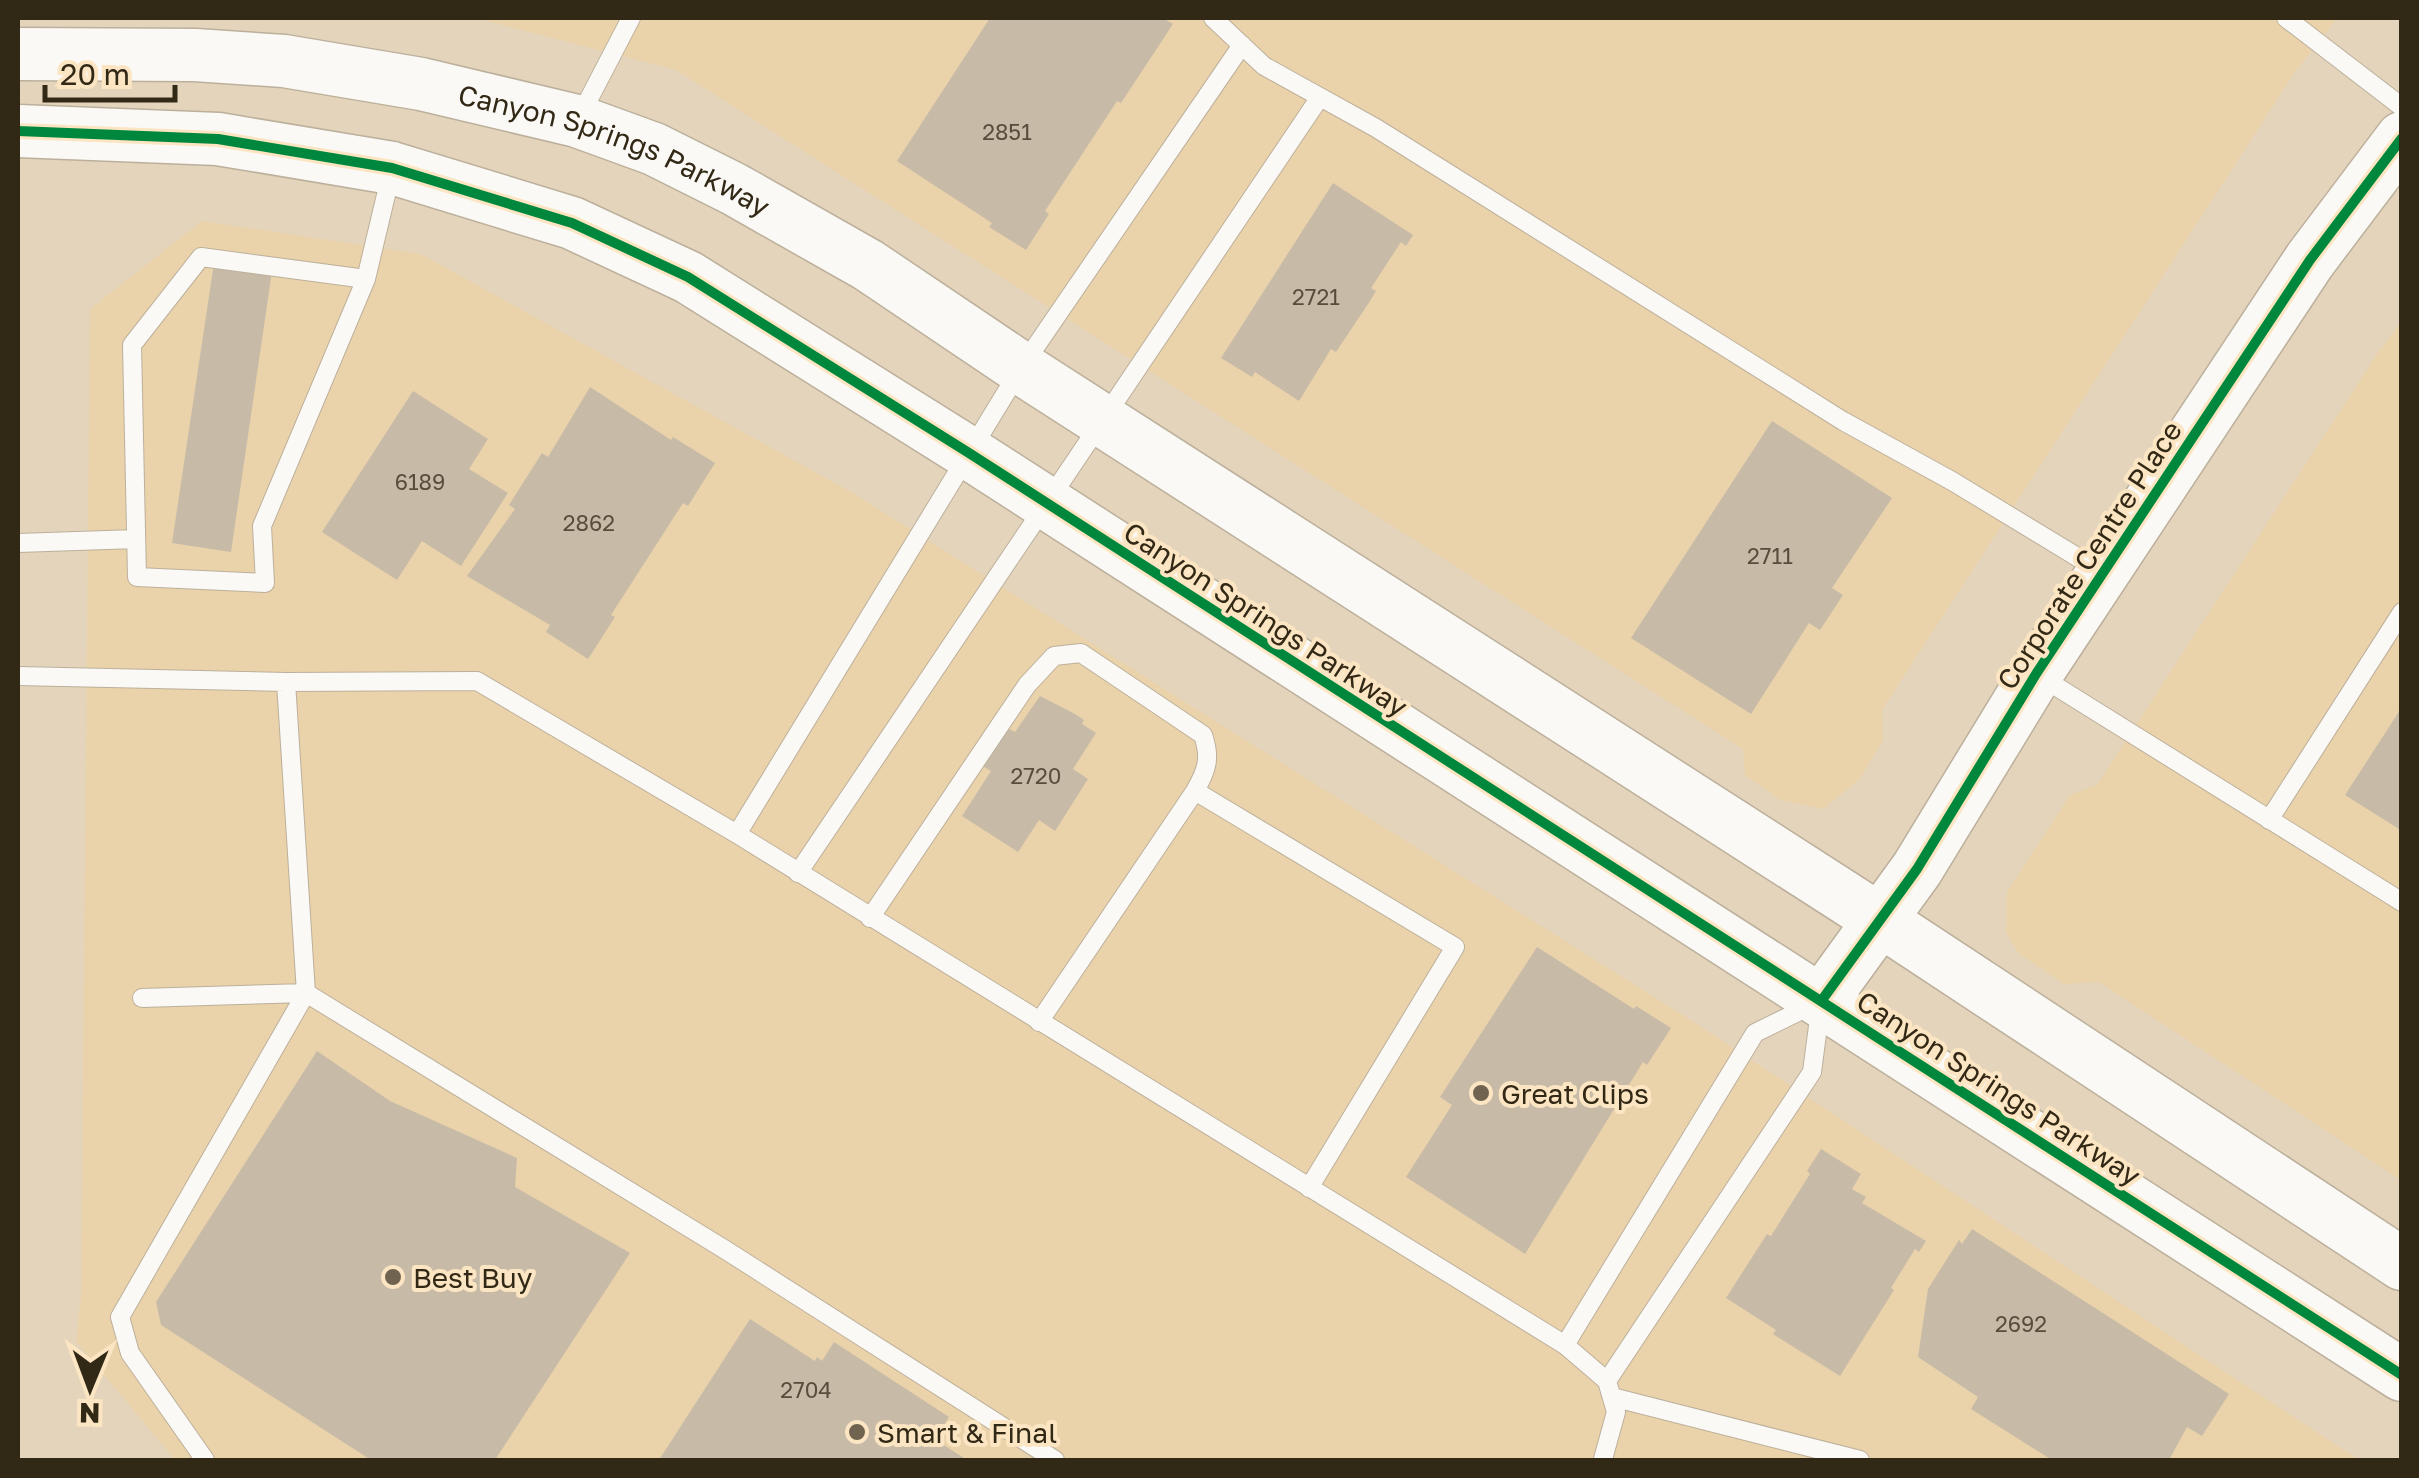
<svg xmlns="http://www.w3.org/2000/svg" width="2419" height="1478" font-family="'Golos Text',sans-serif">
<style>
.built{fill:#ead2aa}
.building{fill:#c7bba8}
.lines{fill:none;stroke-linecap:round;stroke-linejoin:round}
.lane-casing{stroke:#bcb09c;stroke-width:20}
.secondary-casing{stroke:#bcb09c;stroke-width:55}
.lane{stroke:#fbf9f5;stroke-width:18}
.secondary{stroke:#fbf9f5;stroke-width:52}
.cycleway-casing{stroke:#fce5c2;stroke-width:16}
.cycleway{stroke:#00873e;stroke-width:10}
.poi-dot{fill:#706450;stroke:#fce5c2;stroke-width:4}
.labels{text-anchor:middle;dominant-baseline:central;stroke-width:8;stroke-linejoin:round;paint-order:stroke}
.number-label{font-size:22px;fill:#574d3a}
.street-label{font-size:28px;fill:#322816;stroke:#fce5c2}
.poi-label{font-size:28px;fill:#322816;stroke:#fce5c2;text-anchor:start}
</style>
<rect width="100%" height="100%" fill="#e3d4bb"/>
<path class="built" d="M475,18H2337L2295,72L1882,710L1883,740L1860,779L1823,809L1780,800L1745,775L1743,749L676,70Z
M202,221L421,254L851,492L1689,1019L2359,1460H175L76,1341L81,1296L90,309Z
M2401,322V1180L2099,982L2064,984L2018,953L2006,932L2007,892L2070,795L2097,785L2379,351Z"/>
<path class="building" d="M990,18L1007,20L1009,18H1163L1173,24L1121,103L1117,101L1045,211L1049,214L1026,250L989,227L992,223L897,161Z
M1333,183L1413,235L1406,246L1401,242L1371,288L1376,291L1370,301L1336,352L1331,349L1299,401L1255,372L1252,377L1221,358Z
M214,263L272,271L231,552L172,543Z
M590,387L671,440L673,437L715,463L688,506L683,503L611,615L615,617L588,659L546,632L550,625L467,576L515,509L509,505L542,453L548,457Z
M413,391L488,439L469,469L508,493L461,566L422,541L397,580L322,532Z
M1772,421L1892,498L1832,588L1843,595L1820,630L1809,623L1751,714L1631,638Z
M1040,696L1075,714L1084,720L1082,724L1096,733L1073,769L1088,779L1055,831L1039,820L1018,852L962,816L991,771L981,765L1009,729L1015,732Z
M2402,707V831L2345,795Z
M1537,947L1634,1009L1636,1006L1671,1028L1647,1065L1643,1062L1525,1254L1406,1177L1452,1105L1440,1097Z
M317,1051L390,1101L517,1158L515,1187L630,1253L495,1460H371L161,1325L156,1302Z
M1821,1149L1861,1174L1852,1189L1866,1197L1862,1203L1926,1241L1919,1252L1915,1249L1891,1288L1894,1290L1840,1376L1773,1334L1776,1330L1726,1298L1767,1234L1771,1236L1810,1174L1807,1171Z
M1972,1229L2229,1394L2202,1436L2187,1427L2169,1460H2052L1971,1409L1978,1397L1918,1357L1928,1289L1959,1240L1962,1244Z
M750,1319L815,1361L817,1357L822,1361L834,1342L949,1417L938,1434L943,1437L939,1442L967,1460H659Z"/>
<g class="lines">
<g class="lane-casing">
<path id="lane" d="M1213,18L1264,66L1376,128L1843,421L1952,481L2097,569
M2286,18L2402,107
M580,116L631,18
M366,279L262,526L265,583L137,577L132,345L201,257L366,279L391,174
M18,543L136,539
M18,676L286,682L477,681L737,834L1565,1345L1607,1381L1616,1412L1603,1459
M2041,677L2402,902
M2269,820L2402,612
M737,834L1021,368L1242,45
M798,873L1320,97
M870,918L1027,685L1054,656L1081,653L1203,735C1211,758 1207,770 1195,791
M142,998L306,993L724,1249L1055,1460
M1039,1022L1195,791L1455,947L1309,1188
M1565,1345L1755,1033L1812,1005
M1607,1381L1812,1072L1820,1011
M1612,1397L1860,1460
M205,1460L130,1353L120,1317L306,993L286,682"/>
</g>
<g class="secondary-casing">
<g id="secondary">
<path id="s1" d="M18,54L195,55L284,61L421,84L577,121L654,149L734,189L868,265L1021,368L1880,920L2402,1264"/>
<path d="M18,131L218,139L392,168L572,223L688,277L969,453L2402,1375"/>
<path d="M1822,1000L1917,869L2036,674L2310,260L2402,138"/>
</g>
</g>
<use href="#lane" class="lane"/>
<use href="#secondary" class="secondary"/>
<g class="cycleway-casing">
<path id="cycleway" d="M18,131L218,139L392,168L572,223L688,277L969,453L2402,1375
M1822,1000L1917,869L2036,674L2310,260L2402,138"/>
</g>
<use href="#cycleway" class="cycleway"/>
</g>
<g class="poi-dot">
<circle cx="1481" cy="1093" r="10"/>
<circle cx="393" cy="1277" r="10"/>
<circle cx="857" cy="1432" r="10"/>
</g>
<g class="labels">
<g class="number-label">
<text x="1007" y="131">2851</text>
<text x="1316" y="296">2721</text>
<text x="420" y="481">6189</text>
<text x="589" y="522">2862</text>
<text x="1770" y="555">2711</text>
<text x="1036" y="775">2720</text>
<text x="2021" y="1323">2692</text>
<text x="806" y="1389">2704</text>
</g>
<g class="street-label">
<text stroke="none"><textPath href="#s1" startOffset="610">Canyon Springs Parkway</textPath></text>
<text transform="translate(2089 555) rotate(-57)">Corporate Centre Place</text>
<text transform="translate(1266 619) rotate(33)">Canyon Springs Parkway</text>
<text transform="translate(1999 1088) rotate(33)">Canyon Springs Parkway</text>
</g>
<g class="poi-label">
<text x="1501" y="1093">Great Clips</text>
<text x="413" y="1277">Best Buy</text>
<text x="877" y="1432">Smart &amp; Final</text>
</g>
</g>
<rect width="2419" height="1478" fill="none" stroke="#322816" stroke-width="40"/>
<g transform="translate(90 1388) rotate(181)" stroke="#fce5c2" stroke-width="8" paint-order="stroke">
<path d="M0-8L18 38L0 25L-18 38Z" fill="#322816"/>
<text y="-15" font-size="28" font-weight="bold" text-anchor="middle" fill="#322816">N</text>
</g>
<path d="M45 85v15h130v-15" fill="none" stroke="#322816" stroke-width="5"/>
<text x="60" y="85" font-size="30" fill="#322816" stroke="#fce5c2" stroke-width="8" paint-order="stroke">20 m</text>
</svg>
